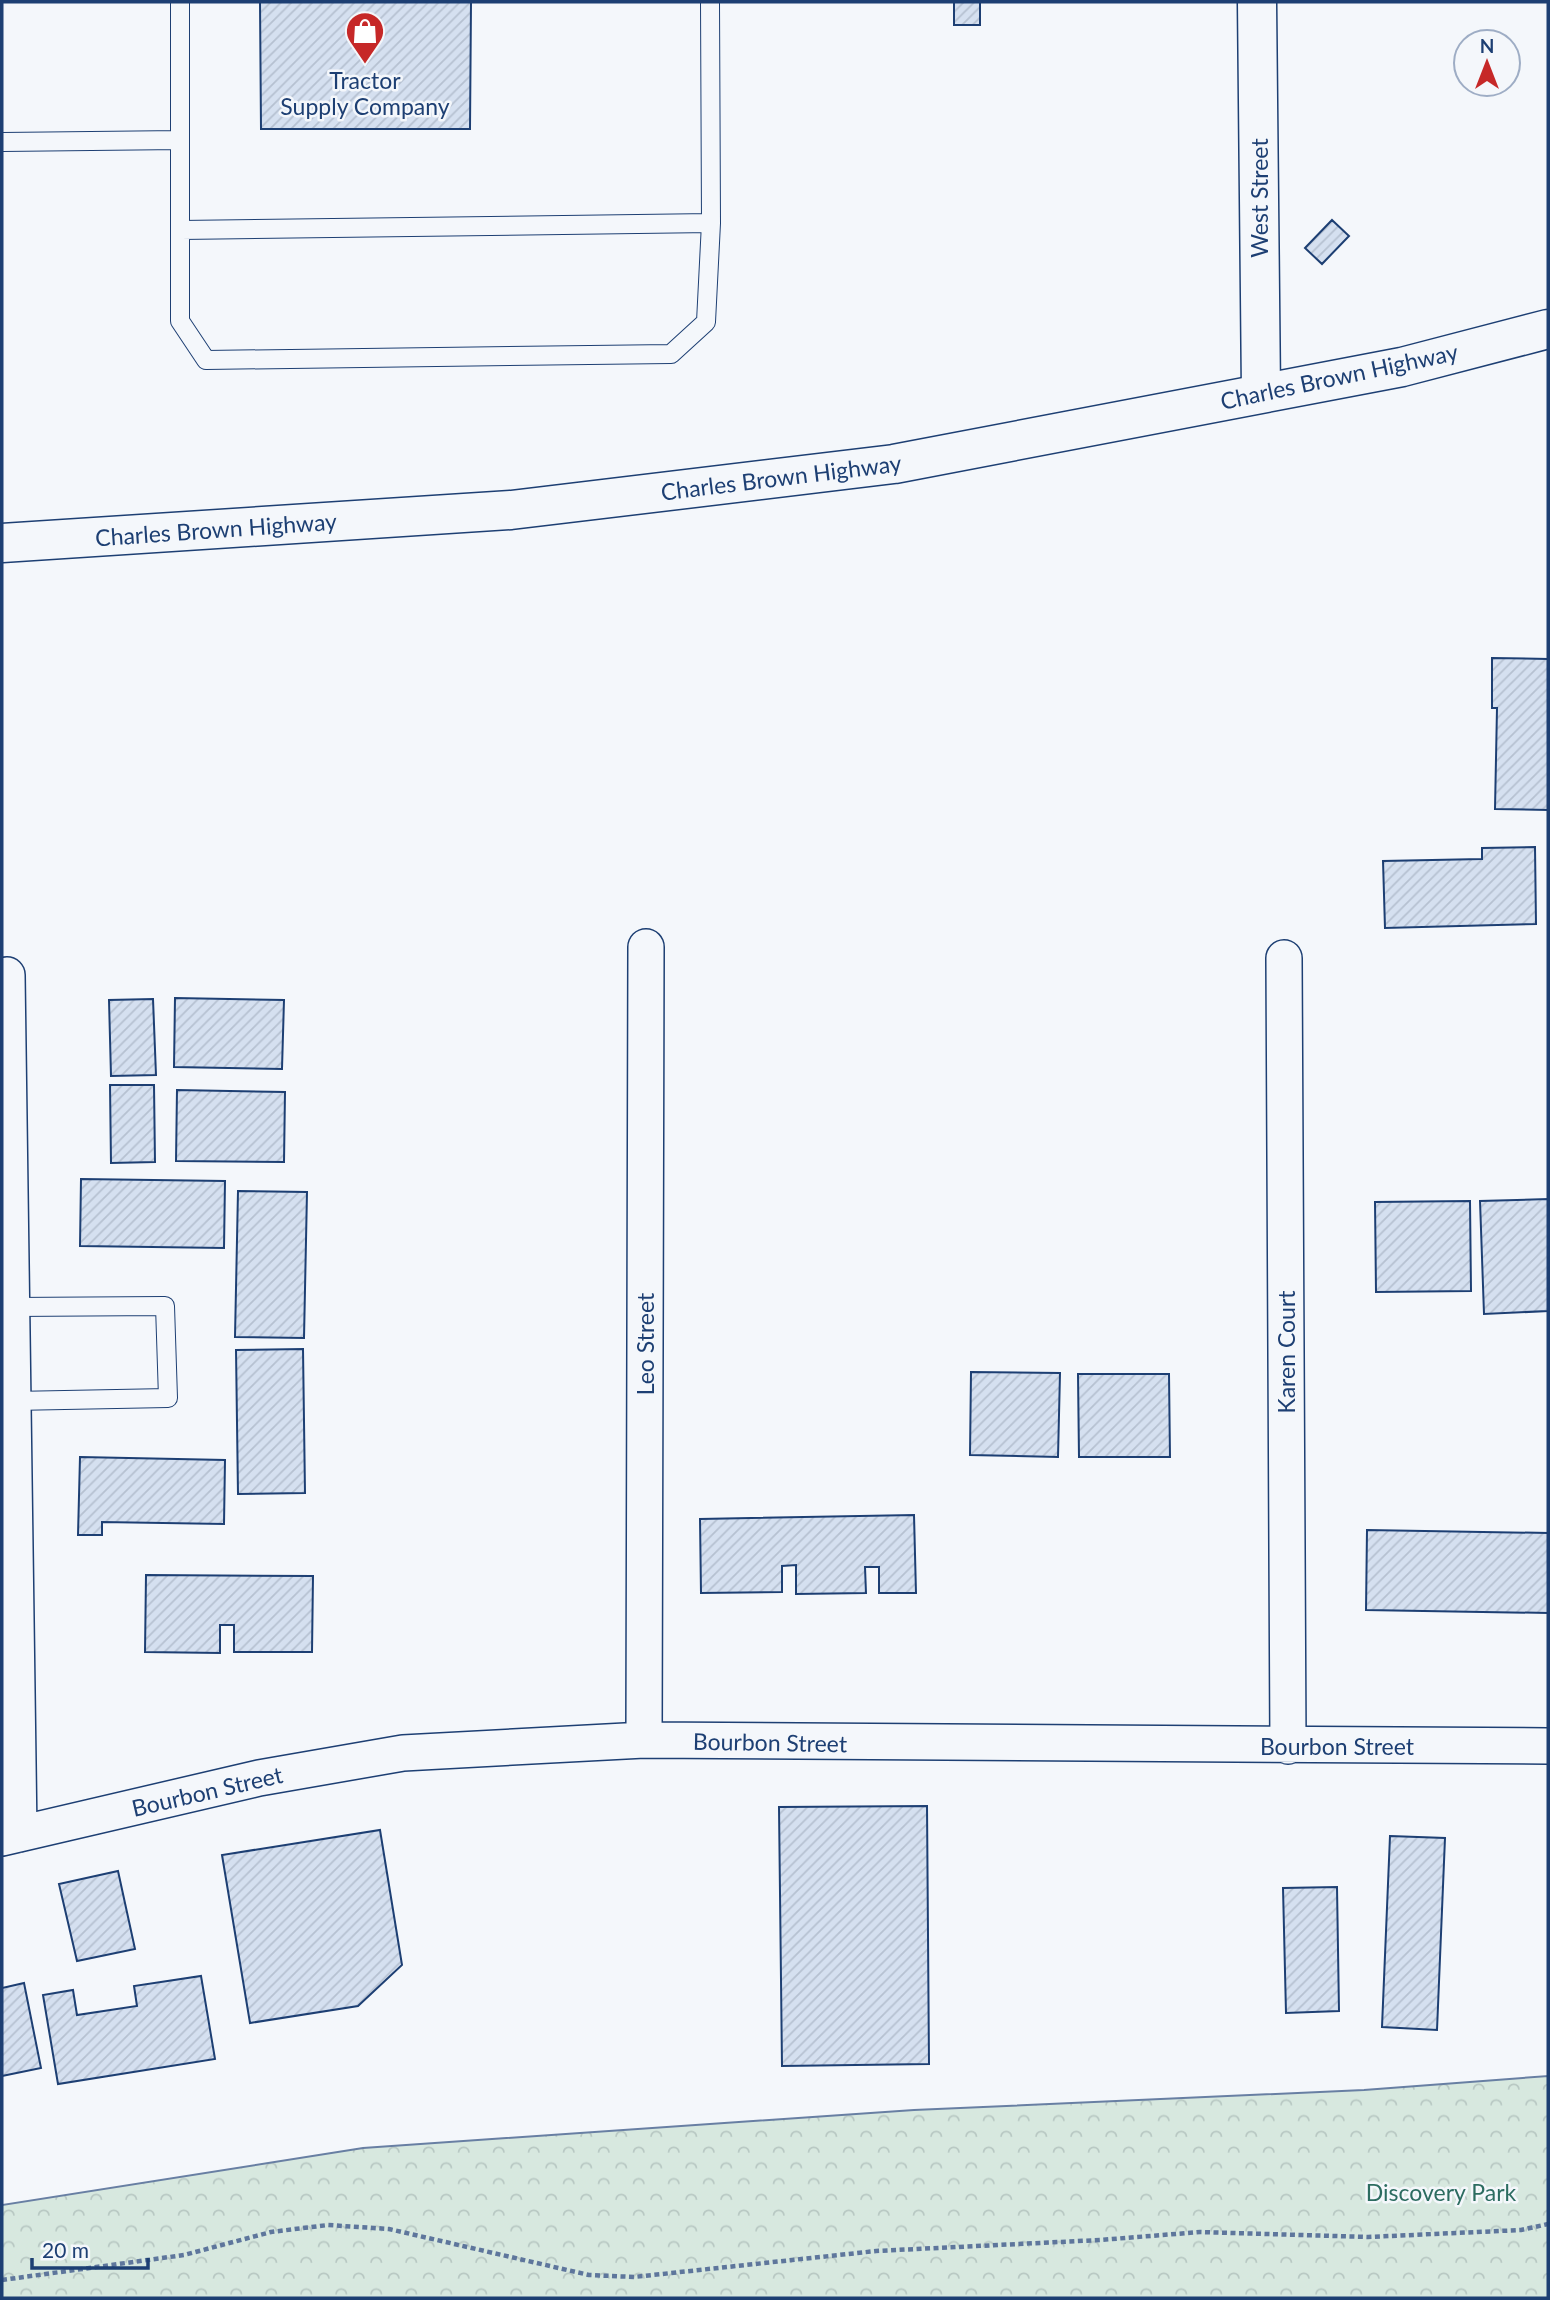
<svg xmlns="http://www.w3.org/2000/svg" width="1550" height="2300" font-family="Lato,sans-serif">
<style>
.park{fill:url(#park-crowns);stroke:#687fa3;stroke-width:2}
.building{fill:url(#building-hatch);stroke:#1d3f73;stroke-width:2}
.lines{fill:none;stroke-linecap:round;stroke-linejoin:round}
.lane-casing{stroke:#1d3f73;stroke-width:20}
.street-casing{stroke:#1d3f73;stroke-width:38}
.secondary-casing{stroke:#1d3f73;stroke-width:41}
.primary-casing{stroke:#1d3f73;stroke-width:41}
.path{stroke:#5e769c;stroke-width:4.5;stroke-dasharray:5 3.5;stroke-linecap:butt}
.lane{stroke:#f4f7fb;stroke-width:18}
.street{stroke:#f4f7fb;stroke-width:35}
.secondary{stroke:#f4f7fb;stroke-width:38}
.primary{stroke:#f4f7fb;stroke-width:38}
.labels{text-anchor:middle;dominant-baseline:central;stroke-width:5;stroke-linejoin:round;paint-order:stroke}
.poi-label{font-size:23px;fill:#1d3f73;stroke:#f4f7fb}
.street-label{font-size:23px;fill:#1d3f73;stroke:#f4f7fb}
.park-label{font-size:23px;fill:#2c6c60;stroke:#f4f7fb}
</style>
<defs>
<pattern id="park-crowns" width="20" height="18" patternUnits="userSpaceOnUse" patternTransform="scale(1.75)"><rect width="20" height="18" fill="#d7e8df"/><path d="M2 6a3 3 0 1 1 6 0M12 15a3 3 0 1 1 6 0" fill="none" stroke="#b8c8c3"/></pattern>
<pattern id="building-hatch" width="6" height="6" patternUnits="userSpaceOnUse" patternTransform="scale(1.75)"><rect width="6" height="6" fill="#d5e0f0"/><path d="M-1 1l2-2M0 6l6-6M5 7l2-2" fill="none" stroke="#b6c1d1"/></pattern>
</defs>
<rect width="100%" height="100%" fill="#f4f7fb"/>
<path class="park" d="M1548,2076V2298H2V2205L363,2148L914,2110L1364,2090Z"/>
<path class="building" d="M260,2H471L470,129H261Z
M954,2H980V25H954Z
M1332,220L1349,236L1322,264L1305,248Z
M1492,658L1548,659V810L1495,809L1497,708H1492Z
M1535,847L1536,924L1385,928L1383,861L1482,859V848Z
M175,998L284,1000L282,1069L174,1067Z
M153,999L156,1075L111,1076L109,1000Z
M110,1085H154L155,1162L111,1163Z
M177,1090L285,1092L284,1162L176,1161Z
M81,1179L225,1181L224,1248L80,1246Z
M238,1191L307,1192L304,1338L235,1337Z
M1548,1199V1311L1484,1314L1480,1201Z
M1470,1201L1471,1291L1376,1292L1375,1202Z
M303,1349L305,1493L238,1494L236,1350Z
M971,1372L1060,1373L1058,1457L970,1455Z
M1078,1374H1169L1170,1457H1079Z
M80,1457L225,1460L224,1524L102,1522V1535H78Z
M914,1515L916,1593H879V1567H865L866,1593L796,1594V1565L782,1566V1592L701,1593L700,1519Z
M1367,1530L1548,1533V1613L1366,1610Z
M146,1575L313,1576L312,1652H234V1625H220V1653L145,1652Z
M927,1806L929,2064L782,2066L779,1807Z
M380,1830L402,1965L358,2006L250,2023L222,1855Z
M1390,1836L1445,1838L1437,2030L1382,2027Z
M118,1871L135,1949L77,1961L59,1884Z
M1337,1887L1339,2011L1286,2013L1283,1888Z
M201,1976L215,2059L58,2084L43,1995L73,1990L77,2015L137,2006L134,1986Z
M24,1983L41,2068L2,2076V1988Z"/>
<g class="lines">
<g class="lane-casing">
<path id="lane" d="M180,2V140
M2,142L180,140V321L206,360L671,354L706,322L711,223L710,2
M181,230L711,223
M12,1307L165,1306L168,1398L13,1401"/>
</g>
<g class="street-casing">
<path id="street" d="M1284,958L1288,1746
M7,975L19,1834
M644,1740L646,947
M2,1838L259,1778L403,1753L644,1740L1548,1746"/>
</g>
<g class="secondary-casing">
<path id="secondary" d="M1257,2L1261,393"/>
</g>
<g class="primary-casing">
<path id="primary" d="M2,543L511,510L894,464L1402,367L1548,329"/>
</g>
<path class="path" d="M2,2280L184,2255L271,2232L328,2225L389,2229L589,2275L634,2277L876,2251L1100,2240L1200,2232L1368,2237L1521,2230L1548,2224"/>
<use href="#lane" class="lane"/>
<use href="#street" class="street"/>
<use href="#secondary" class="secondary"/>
<use href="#primary" class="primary"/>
</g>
<defs>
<g id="shop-pin" transform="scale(2.0125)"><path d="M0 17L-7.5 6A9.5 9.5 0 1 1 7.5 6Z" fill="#c62828" stroke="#f4f7fb"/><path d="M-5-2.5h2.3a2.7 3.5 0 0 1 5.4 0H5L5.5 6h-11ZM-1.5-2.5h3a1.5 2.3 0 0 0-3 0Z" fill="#fff"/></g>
</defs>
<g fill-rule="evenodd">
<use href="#shop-pin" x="365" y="31"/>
</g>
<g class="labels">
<g class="poi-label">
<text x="365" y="80">Tractor<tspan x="365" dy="26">Supply Company</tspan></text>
</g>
<g class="street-label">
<text transform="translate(1259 198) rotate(-90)">West Street</text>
<text transform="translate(1339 376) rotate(-12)">Charles Brown Highway</text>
<text transform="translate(781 477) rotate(-7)">Charles Brown Highway</text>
<text transform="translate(216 529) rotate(-4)">Charles Brown Highway</text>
<text transform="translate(645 1344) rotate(-90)">Leo Street</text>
<text transform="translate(1286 1352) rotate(-90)">Karen Court</text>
<text transform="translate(770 1742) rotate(1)">Bourbon Street</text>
<text x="1337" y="1746">Bourbon Street</text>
<text transform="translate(207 1791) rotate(-13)">Bourbon Street</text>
</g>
<g class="park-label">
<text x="1441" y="2192">Discovery Park</text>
</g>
</g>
<rect width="1550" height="2300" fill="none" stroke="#1d3f73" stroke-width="7"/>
<g transform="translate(1487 63)"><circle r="33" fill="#f4f7fb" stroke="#9eadc5" stroke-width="2"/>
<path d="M0-5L12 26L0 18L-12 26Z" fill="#c62828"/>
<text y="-10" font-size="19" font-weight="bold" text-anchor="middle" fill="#1d3f73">N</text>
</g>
<path d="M32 2258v10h116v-10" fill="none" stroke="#1d3f73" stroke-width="3.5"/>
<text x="42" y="2258" font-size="21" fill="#1d3f73" stroke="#f4f7fb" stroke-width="5" paint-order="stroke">20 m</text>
</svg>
